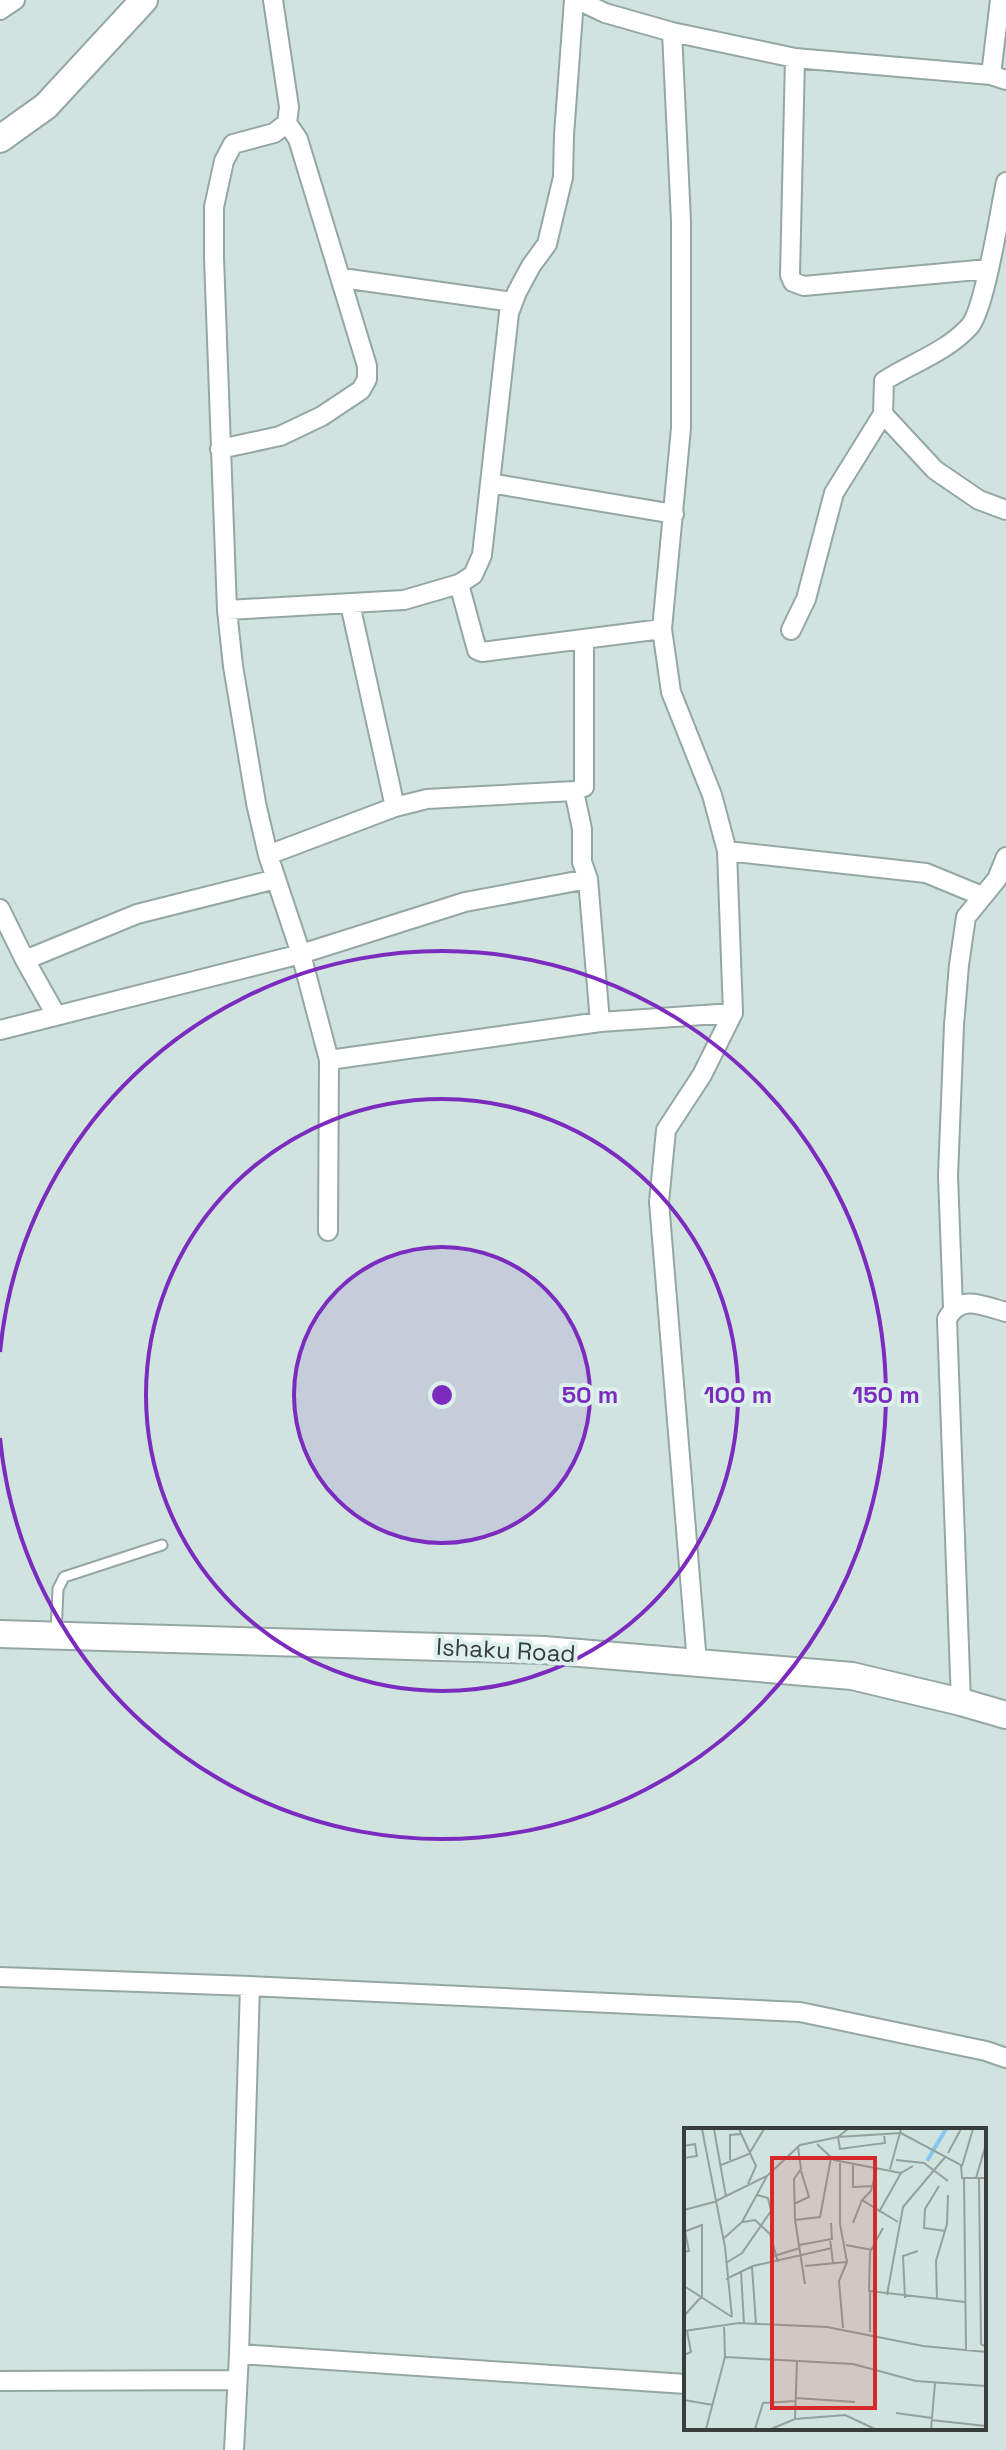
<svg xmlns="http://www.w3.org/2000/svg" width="1006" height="2450" font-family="'Space Grotesk',sans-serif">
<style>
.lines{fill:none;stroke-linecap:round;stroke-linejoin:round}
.lane-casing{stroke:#95a7a3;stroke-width:13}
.street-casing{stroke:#95a7a3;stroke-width:22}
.secondary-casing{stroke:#95a7a3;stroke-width:30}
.lane{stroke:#fff;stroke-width:9}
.street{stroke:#fff;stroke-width:18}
.secondary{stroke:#fff;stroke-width:26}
.ring{fill:none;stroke:#7b2cbf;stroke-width:4}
.labels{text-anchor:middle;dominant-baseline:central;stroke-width:8;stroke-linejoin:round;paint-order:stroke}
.street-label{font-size:24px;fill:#373e3c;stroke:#ddf0ec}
.inset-river{fill:none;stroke:#87c6ef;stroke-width:4}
.inset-road{fill:none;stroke:#93a19d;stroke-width:2}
.view{fill:#d62828;fill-opacity:0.15;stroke:#d62828;stroke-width:4}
.inset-edge{fill:none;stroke:#373e3c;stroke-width:4}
.centre{fill:#7b2cbf;stroke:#ddf0ec;stroke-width:4}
.ring-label{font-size:24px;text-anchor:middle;font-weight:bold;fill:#7b2cbf;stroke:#ddf0ec;stroke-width:8;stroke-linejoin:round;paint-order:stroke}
</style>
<rect width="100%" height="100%" fill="#d0e3de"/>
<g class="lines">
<g class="lane-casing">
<path id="lane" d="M56,1633L58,1589L64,1577L162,1545"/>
</g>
<g class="street-casing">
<path id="street" d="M273,0L289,107L287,123L274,133L233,144L224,161L214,207V258L227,610L233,666L256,803L268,855L301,954L329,1060L328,1231
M578,0L605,13L672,32L795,58L991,75L1006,80
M0,10L15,0
M672,32L681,221V428L662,629L671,692L712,795L727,851L733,1013L702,1075L666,1130L659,1202L697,1663
M795,58L790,275L793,282L804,286L988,269
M991,75L1000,0
M1006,182C1000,209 985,311 969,327C946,352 912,363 884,381L883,414L935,470L979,500L1006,510
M342,278L513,302
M220,449L280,436L322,416L361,390L367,379V366L298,139L287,123
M490,483L674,514
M459,584L477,650L482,652L662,629
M350,604L395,807
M227,610L404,600L459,584L473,575L482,555L509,313L517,292L531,266L547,244L563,177L564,135L574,0
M791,630L806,599L834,493L883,414
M574,791L582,829V862L588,879L600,1022
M727,851L926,873L982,896
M268,855L395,807L427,799L574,791L584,787V639
M0,909L25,960L56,1015
M25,960L137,914L276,879
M0,1030L301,954L465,902L588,879
M329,1060L600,1022L733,1013
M953,1308L948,1176L954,1025L959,965L966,917L997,879L1006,857
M961,1702L947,1319C961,1293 983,1306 1006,1312
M0,1977L250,1986L800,2012L986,2051L1006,2058
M239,2354L686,2384
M0,2381L237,2380
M234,2450L239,2354L250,1986"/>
</g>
<g class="secondary-casing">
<path id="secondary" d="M0,139L46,106L144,0
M0,1634L544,1650L852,1676L961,1702L1006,1715"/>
</g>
<use href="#lane" class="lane"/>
<use href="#street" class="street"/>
<use href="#secondary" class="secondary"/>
</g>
<circle cx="442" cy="1395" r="148" fill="#7b2cbf" fill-opacity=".12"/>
<g class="ring">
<circle cx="442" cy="1395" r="148"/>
<circle cx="442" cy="1395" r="296"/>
<path d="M0 1352A444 444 0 1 1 0 1438"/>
</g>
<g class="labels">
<g class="street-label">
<text transform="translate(506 1650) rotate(3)">Ishaku Road</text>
</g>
</g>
<g transform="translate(684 2128)">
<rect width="302" height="302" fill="#d0e3de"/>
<path class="inset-river" d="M243,33L262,1"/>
<path class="inset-road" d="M18,1L41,119L48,189M30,1L42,69M55,1L72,38L64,56M164,1L154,9L156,21L201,15L200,6M133,16L150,32L217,45M0,18L11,16L13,28L0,30M114,19L117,41L110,51L111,92L121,156M264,25L277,1M46,32V7L57,6M212,32L240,35L264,53M156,33V96L163,134L155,153L159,200M169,36V59L189,58M37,37L65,26L80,1M278,38L289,1M193,39L187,63L178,72L214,94M206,41L217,1M280,50L282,222M292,50L302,16M295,50L297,216L302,219M255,58L241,81L240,100L261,103M110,76L125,69L117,43M0,82L30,74L83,48L116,17L154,9L217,5L277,37L278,50H302M195,84L217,45L229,38M111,92L136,89L147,30M59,94L71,92L86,106L94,134M169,95L178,72M0,99L5,123L0,124M39,111L58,94L83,48M146,111L149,135M115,117L148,111L147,95M162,117L188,122M90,128L116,120M42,135L58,125L87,83L84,70L73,67M121,138L162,134M68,139L72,196M57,144L60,196M42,151L69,138L148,120M0,158L48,189M185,164L186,124L199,100M203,167L219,79L262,28M221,170L219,128L234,123M253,172L252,133L263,96L264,67M0,188L18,168V97L2,103M0,203L55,195L143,199L239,218L302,224M186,204V163L281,174M0,227L7,224L3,203M41,229L169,236L232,253L302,258M112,270L171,274M0,272L29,277M212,285L248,290M111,291L113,233M247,292L302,298M22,301L41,229L40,197M71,301L79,275L112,273M87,301L111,291L161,287L191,301M247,301L251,255"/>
<path class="view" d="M88,30H191V280H88Z"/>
<rect width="302" height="302" class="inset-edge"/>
</g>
<circle cx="442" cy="1395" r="12" class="centre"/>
<g class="ring-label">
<text x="590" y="1403">50 m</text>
<text x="738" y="1403">100 m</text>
<text x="886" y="1403">150 m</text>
</g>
</svg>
